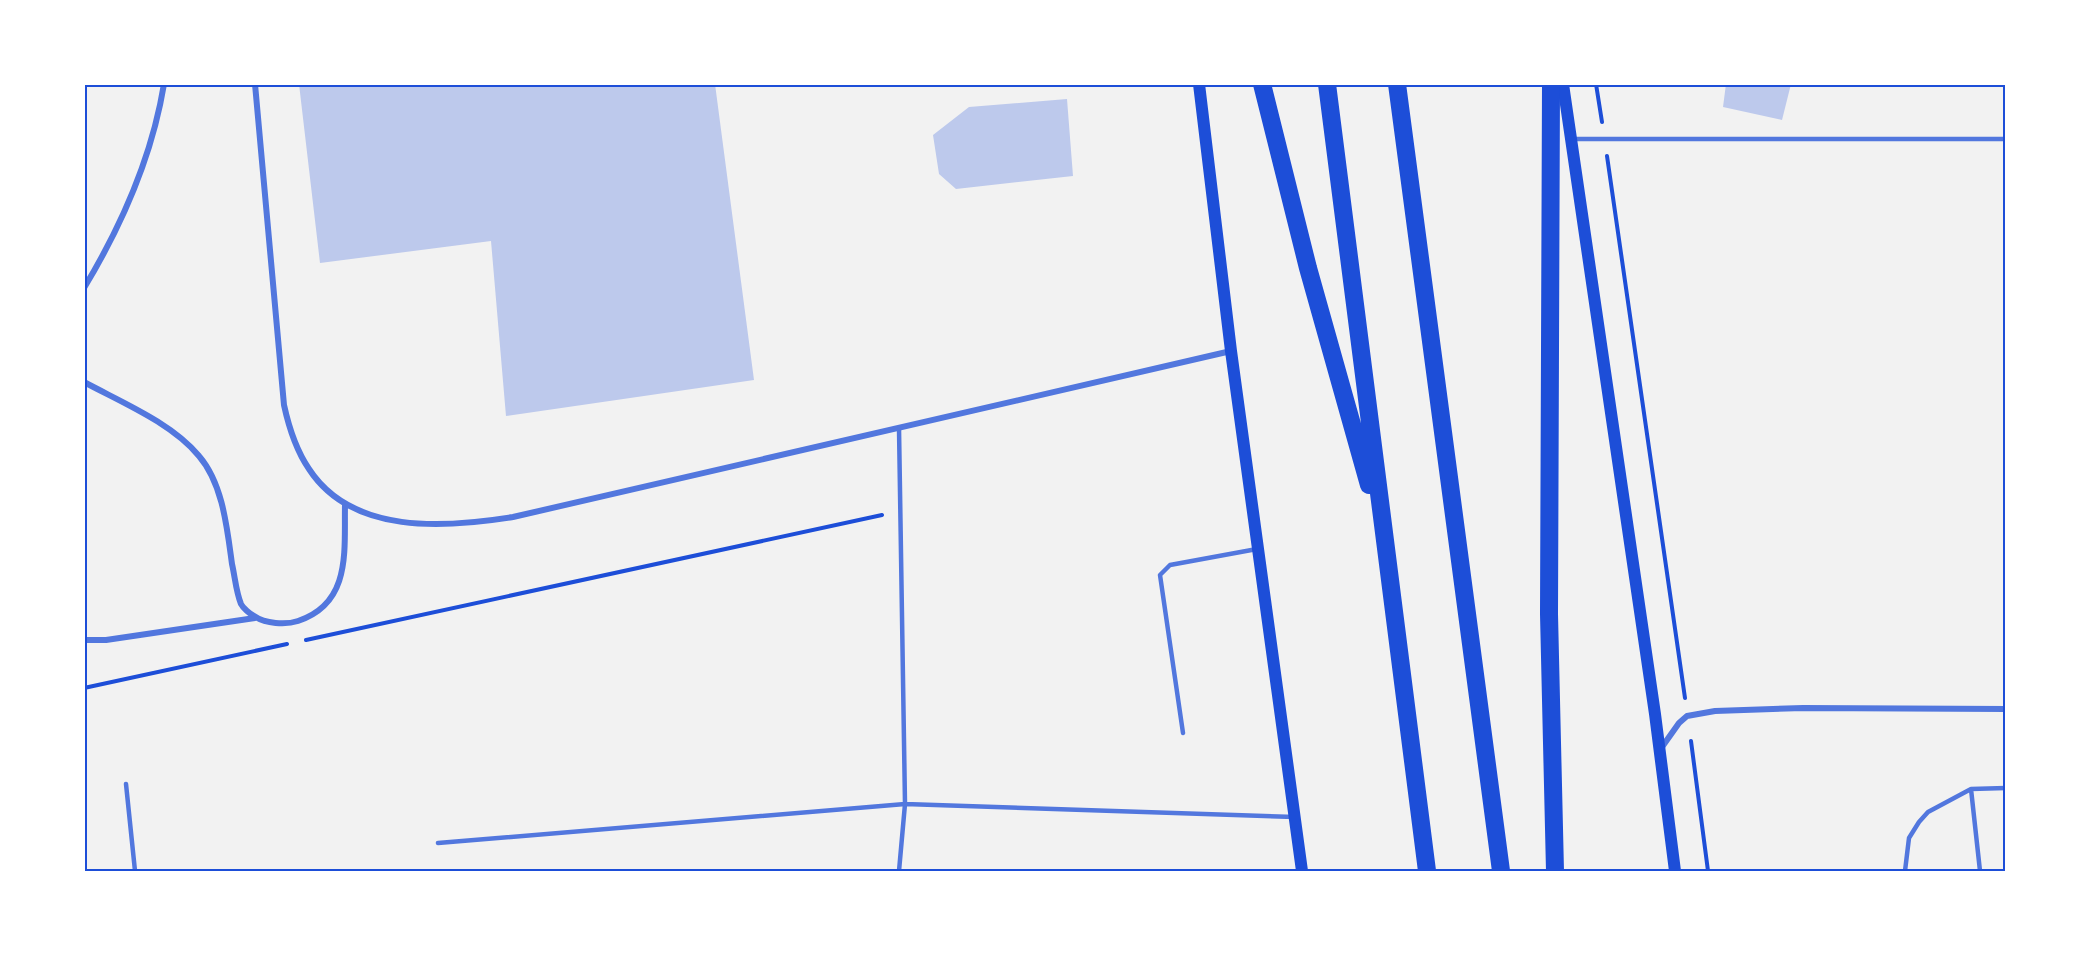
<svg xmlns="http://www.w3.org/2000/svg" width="2090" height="955" font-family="Lato,sans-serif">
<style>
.building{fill:#bdc9ec}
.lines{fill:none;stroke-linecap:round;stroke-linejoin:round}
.path{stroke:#1d4ed8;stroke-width:4}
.service{stroke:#5277de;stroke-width:4.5}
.minor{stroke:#5277de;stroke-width:6}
.secondary{stroke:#1d4ed8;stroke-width:12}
.motorway{stroke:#1d4ed8;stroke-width:18}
.neatline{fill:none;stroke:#1d4ed8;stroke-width:2}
</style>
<rect width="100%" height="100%" fill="#f2f2f2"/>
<path class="building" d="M299,84H715L754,380L506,416L491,241L320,263Z
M1726,84H1791L1782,120L1723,107Z
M1067,99L1073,176L956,189L939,174L933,135L969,107Z"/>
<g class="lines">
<path class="path" d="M1596,84L1602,122
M1607,156L1685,698
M306,640L882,515
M84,688L287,644
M1691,741L1708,871"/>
<path class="service" d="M1571,139H2006
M899,428L905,804L899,871
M1183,733L1160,575L1170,565L1257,549
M126,784L135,871
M1971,789L1980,871
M438,843L905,804L1295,817
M1905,871L1909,838L1919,822L1928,812L1971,789L2006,788"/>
<path class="minor" d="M255,84L284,405C289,428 296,450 309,469C352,535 445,528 513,517L1231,351
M84,288C122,225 152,157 164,84
M84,382C121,402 172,423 199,456C223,484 227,528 232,564C235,577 236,592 241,604C243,608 250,614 254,616C265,624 286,625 298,621C352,603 344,550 345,504
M84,640H106L255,618
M1662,747L1679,723L1687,716L1715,711L1803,708L2006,709"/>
<path class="secondary" d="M1199,84L1231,351L1302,871
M1563,84L1655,714L1675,871"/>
<path class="motorway" d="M1262,84L1308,268L1369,485
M1327,84L1427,871
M1397,84L1501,871
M1551,84L1549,614L1555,871"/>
</g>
<rect width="2090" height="955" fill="none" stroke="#ffffff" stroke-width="171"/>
<rect x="86" y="86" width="1918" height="784" class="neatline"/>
</svg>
